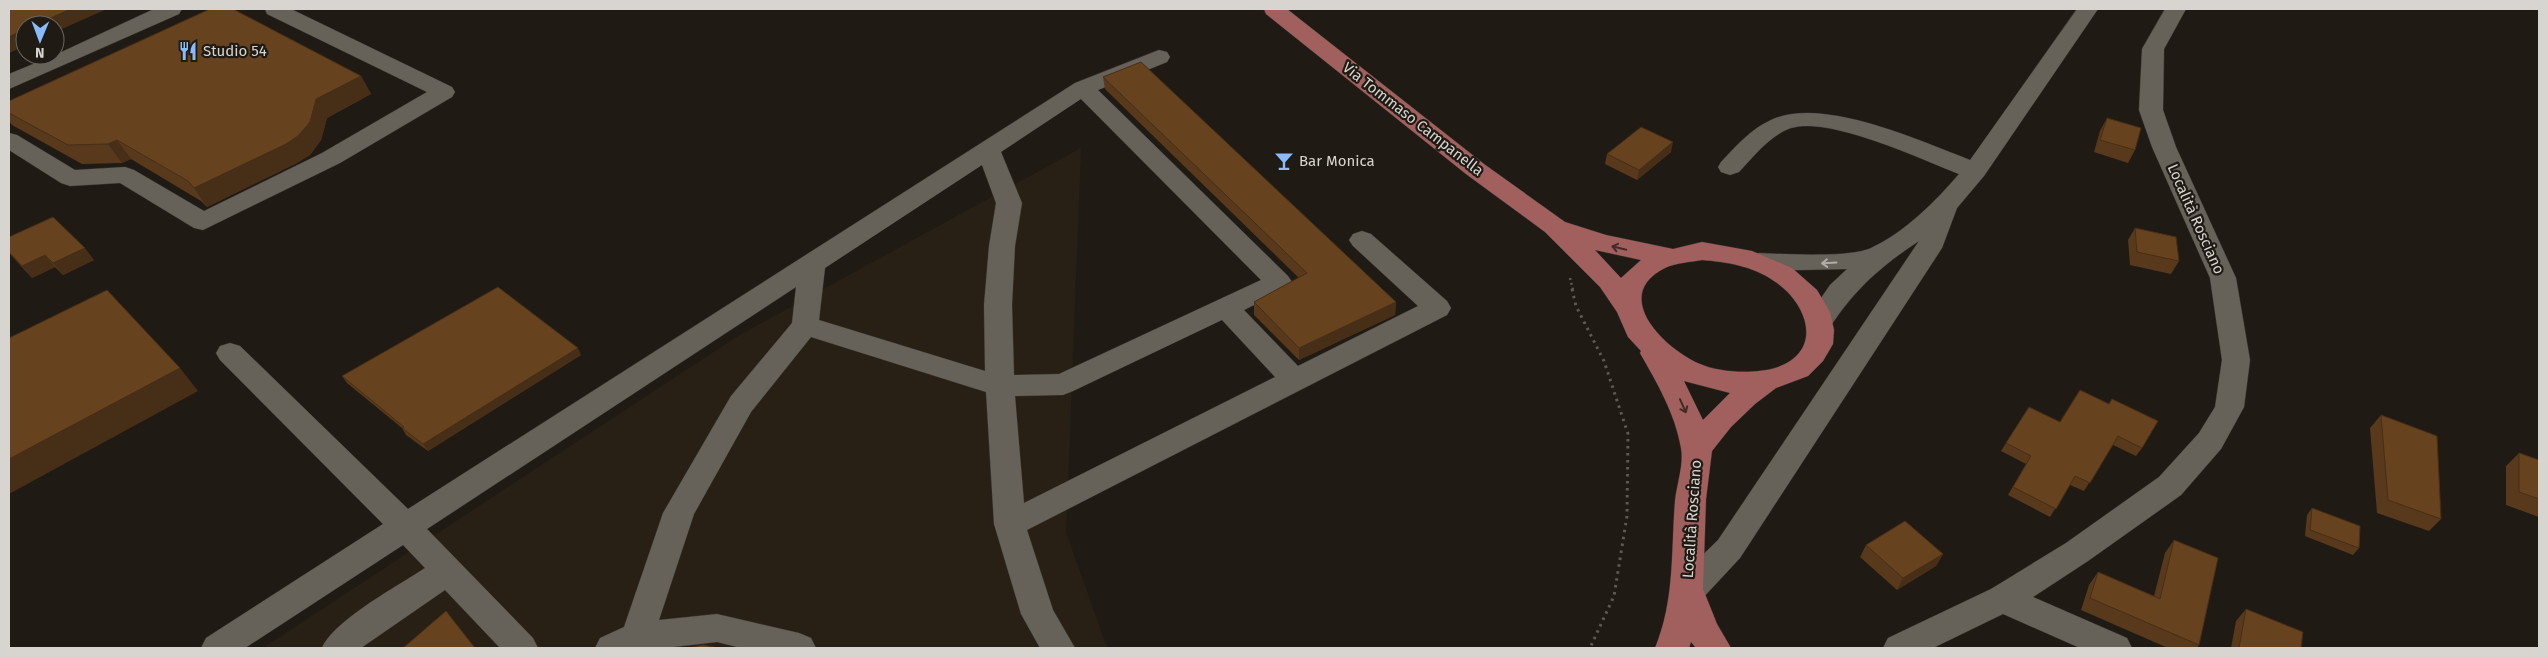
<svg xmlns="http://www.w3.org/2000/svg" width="2548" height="657" font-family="'Fira Sans',sans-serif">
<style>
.built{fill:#282014}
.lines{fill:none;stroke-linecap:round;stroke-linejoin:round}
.minor-casing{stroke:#373430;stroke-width:1}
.major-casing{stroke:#373430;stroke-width:1}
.path-far1{stroke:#5d5953;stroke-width:2.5;stroke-dasharray:2 3;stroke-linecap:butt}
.path{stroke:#5d5953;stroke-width:3;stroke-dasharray:2.5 4.5;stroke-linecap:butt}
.minor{fill:#666159;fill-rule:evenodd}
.major{fill:#a1605d;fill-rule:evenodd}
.wall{fill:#58391b}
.shaded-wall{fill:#472e16}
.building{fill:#66421f;stroke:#472e16}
.oneway{stroke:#402c26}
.oneway2{stroke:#b0aca7}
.labels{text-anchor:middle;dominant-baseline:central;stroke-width:4.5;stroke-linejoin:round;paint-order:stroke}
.poi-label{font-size:15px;fill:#d8d5d1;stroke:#1f1b14;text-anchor:start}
.street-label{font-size:15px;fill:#d8d5d1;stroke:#1f1b14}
</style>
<rect width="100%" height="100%" fill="#1f1b14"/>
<path class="built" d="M1081,148L1066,532L1107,648H263L738,336Z"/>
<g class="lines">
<g class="minor-casing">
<path id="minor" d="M154,9H182L179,14L9,89V74L55,55Z
M265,9H291L452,87L455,92L452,97L340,163L203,230L194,228L120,183L70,186L61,183L9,150V133L17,135L75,170L125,167L134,170L204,211L322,153L427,92L267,14Z
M2077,9H2098L1984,176L1957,208L1942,248L1740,558L1700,601L1688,605L1676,601L1672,591L1676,581L1718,540L1919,241C1881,266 1855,289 1830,327L1820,330L1810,327L1806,320L1830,285L1847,269L1759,271L1750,268L1746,262L1750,256L1759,253C1784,254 1850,258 1871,248C1905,232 1935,202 1959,174C1921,159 1829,116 1791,128C1770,135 1753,157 1739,172L1730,175L1721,172L1718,167L1721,162C1736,146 1751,129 1771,120C1822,96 1920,141 1970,160Z
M2165,9H2186L2164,49L2163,110L2176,147L2236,278L2250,360L2244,407L2221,449L2181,495L2088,561L2033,597L2127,638L2132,648H2080L2003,614L1933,648H1883L1888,638L1991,589L2066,543L2159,477L2199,433L2215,407L2222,360L2210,278L2152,147L2139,110L2142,49Z
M1159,50L1167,52L1170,57L1167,62L1098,90L1288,276L1292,282L1288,288L1244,310L1298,366L1418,306L1353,246L1349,240L1353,234L1362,231L1371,234L1447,301L1451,308L1447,315L1027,530L1053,610L1075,648H1040L1021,614L994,524L986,392L811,337L751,412L694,514L659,620L717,614L799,633L811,638L816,648H741L717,642L665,648H595L600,638L624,627L663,513L731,396L792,323L796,287L427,529L533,638L538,648H500L445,590L361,648H322C334,620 398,586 425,568L403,545L245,648H201L206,638L383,524L220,360L216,353L220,346L230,343L240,346L408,509L1075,83ZM1081,99L1261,280L1059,374L1014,375L1012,305L1015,246L1022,203L1001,152ZM982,165L996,203L989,246L984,305L985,371L819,320L825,268ZM1222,320L1275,377L1024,503L1015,396L1063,395L1073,391Z"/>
</g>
<g class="major-casing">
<path id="major" d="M1264,9H1287L1484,164L1565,222L1606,235L1673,249L1702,242L1752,251L1792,268L1817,290L1830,312L1834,330L1833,344L1823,361L1808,376L1776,388L1755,404L1731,427L1712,451L1706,499L1703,589L1717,624L1731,648H1696L1691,642L1689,648H1655C1675,600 1671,551 1675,501C1677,483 1684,465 1681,448C1675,413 1657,383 1640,353L1641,351L1628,337L1617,312L1600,287L1545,232L1466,174L1266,14ZM1595,250L1641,260L1621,278ZM1702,260C1727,262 1753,266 1774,281C1808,303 1825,352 1775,368C1755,374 1720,373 1700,364C1666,350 1609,296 1665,268C1675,263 1691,262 1702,260ZM1684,381L1730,393L1703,420Z"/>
</g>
<path class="path-far1" d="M1570,278L1573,290"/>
<path class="path" d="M1572,289L1576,306L1604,361L1628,434L1627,516L1614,596L1590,648"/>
<use href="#minor" class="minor"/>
<use href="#major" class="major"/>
</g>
<path class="wall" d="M361,76L371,94L327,118L321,140L310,155L297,163L207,207L201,201L131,159L122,163L82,164L12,125L9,121V101Z
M1103,77L1396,302L1395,315L1299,360L1254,315V302L1299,278L1105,89Z
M2107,118L2135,150L2128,163L2094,152L2100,131Z
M1671,152L1637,180L1605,164L1607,154Z
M2135,228L2179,261L2171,274L2130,265L2128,240Z
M9,237L94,260L63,275L55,267L32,278L9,253Z
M581,355L428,451L406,435L402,428L347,383L342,376Z
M2109,404L2142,448L2136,456L2113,445L2084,491L2070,485L2050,517L2008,495L2026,464L2001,451L2006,443L2060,422Z
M2381,415L2441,519L2429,531L2377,513L2370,428Z
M2519,453L2539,460V517L2506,505V466Z
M2312,508L2359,548L2353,555L2305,536L2307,515Z
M2174,540L2199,645L2197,648H2168L2081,610L2089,585L2098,572L2154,596L2165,553Z
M1866,545L1943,554L1936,566L1897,590L1860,557Z
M2246,609L2301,648H2231L2236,621Z"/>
<path class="shaded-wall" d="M71,9H107L55,32V25H35Z
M25,29V46L9,53V37Z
M361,76L371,94L327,118L321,140L310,155L297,163L207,207L194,188L316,99Z
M117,140L131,159L122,163L108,144Z
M1673,142L1671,152L1637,180L1639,170Z
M85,248L94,260L63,275L53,263Z
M45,255L55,267L32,278L22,266Z
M1396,302L1395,315L1299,360V348Z
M578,348L581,355L428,451L423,444Z
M180,368L198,391L9,494V459Z
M1943,554L1936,566L1897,590L1903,578Z"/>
<path class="building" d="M9,9H71L35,25H25V29L9,37Z
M210,9H233L361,76L316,99L310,122L298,136L286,144L194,188L188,181L117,140L108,144L68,145L9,113V101Z
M1141,62L1396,302L1299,348L1254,302L1307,273L1103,77Z
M2107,118L2141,128L2135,150L2100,140Z
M1641,127L1673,142L1639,170L1607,154Z
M53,217L85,248L53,263L45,255L22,266L9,252V237Z
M2135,228L2176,237L2179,261L2137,252Z
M498,287L578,348L423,444L402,428L404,427L342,376Z
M107,290L180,368L9,459V338Z
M2080,390L2109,404L2112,399L2158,421L2142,448L2118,436L2090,483L2075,476L2056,509L2013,487L2031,456L2006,443L2029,407L2060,422Z
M2381,415L2437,436L2441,519L2388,500Z
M2519,453L2539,460V499L2519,492Z
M2312,508L2360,526L2359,548L2310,530Z
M1905,521L1943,554L1903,578L1866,545Z
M2174,540L2218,558L2199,645L2090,598L2098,572L2160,599Z
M2246,609L2303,632L2301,648H2239Z
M446,611L475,648H403Z
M703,645L719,648H687Z"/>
<defs><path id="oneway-shaft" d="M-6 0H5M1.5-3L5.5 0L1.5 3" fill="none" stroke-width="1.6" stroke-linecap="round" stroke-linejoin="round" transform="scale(1.25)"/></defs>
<g class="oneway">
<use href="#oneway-shaft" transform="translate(1619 248) rotate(-166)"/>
<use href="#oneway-shaft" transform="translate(1683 406) rotate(66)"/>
</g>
<use class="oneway2" href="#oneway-shaft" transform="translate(1829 263) rotate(177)"/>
<defs>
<g id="restaurant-bare" transform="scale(1.5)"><path d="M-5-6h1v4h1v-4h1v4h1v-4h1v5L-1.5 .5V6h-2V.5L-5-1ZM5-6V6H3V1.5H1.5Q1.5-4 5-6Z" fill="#88bafc" stroke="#1f1b14" stroke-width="2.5" paint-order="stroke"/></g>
<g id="bar-bare" transform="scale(1.5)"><path d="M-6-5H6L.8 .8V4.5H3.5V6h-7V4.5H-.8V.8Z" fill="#88bafc" stroke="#1f1b14" stroke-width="2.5" paint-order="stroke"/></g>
</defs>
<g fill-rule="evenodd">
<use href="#restaurant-bare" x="188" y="51"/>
<use href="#bar-bare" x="1284" y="161"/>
</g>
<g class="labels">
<g class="poi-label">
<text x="203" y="51">Studio 54</text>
<text x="1299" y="161">Bar Monica</text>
</g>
<g class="street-label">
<text transform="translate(1413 119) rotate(38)">Via Tommaso Campanella</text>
<text transform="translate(2196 219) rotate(66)">Località Rosciano</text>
<text transform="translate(1692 519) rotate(-86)">Località Rosciano</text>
</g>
</g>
<rect width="2548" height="657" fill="none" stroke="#d8d5d1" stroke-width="20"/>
<g transform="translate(40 40) rotate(181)"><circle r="24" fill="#1f1b14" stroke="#696560"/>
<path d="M0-4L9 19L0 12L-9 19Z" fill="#88bafc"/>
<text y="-8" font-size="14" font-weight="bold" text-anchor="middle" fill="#d8d5d1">N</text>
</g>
</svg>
